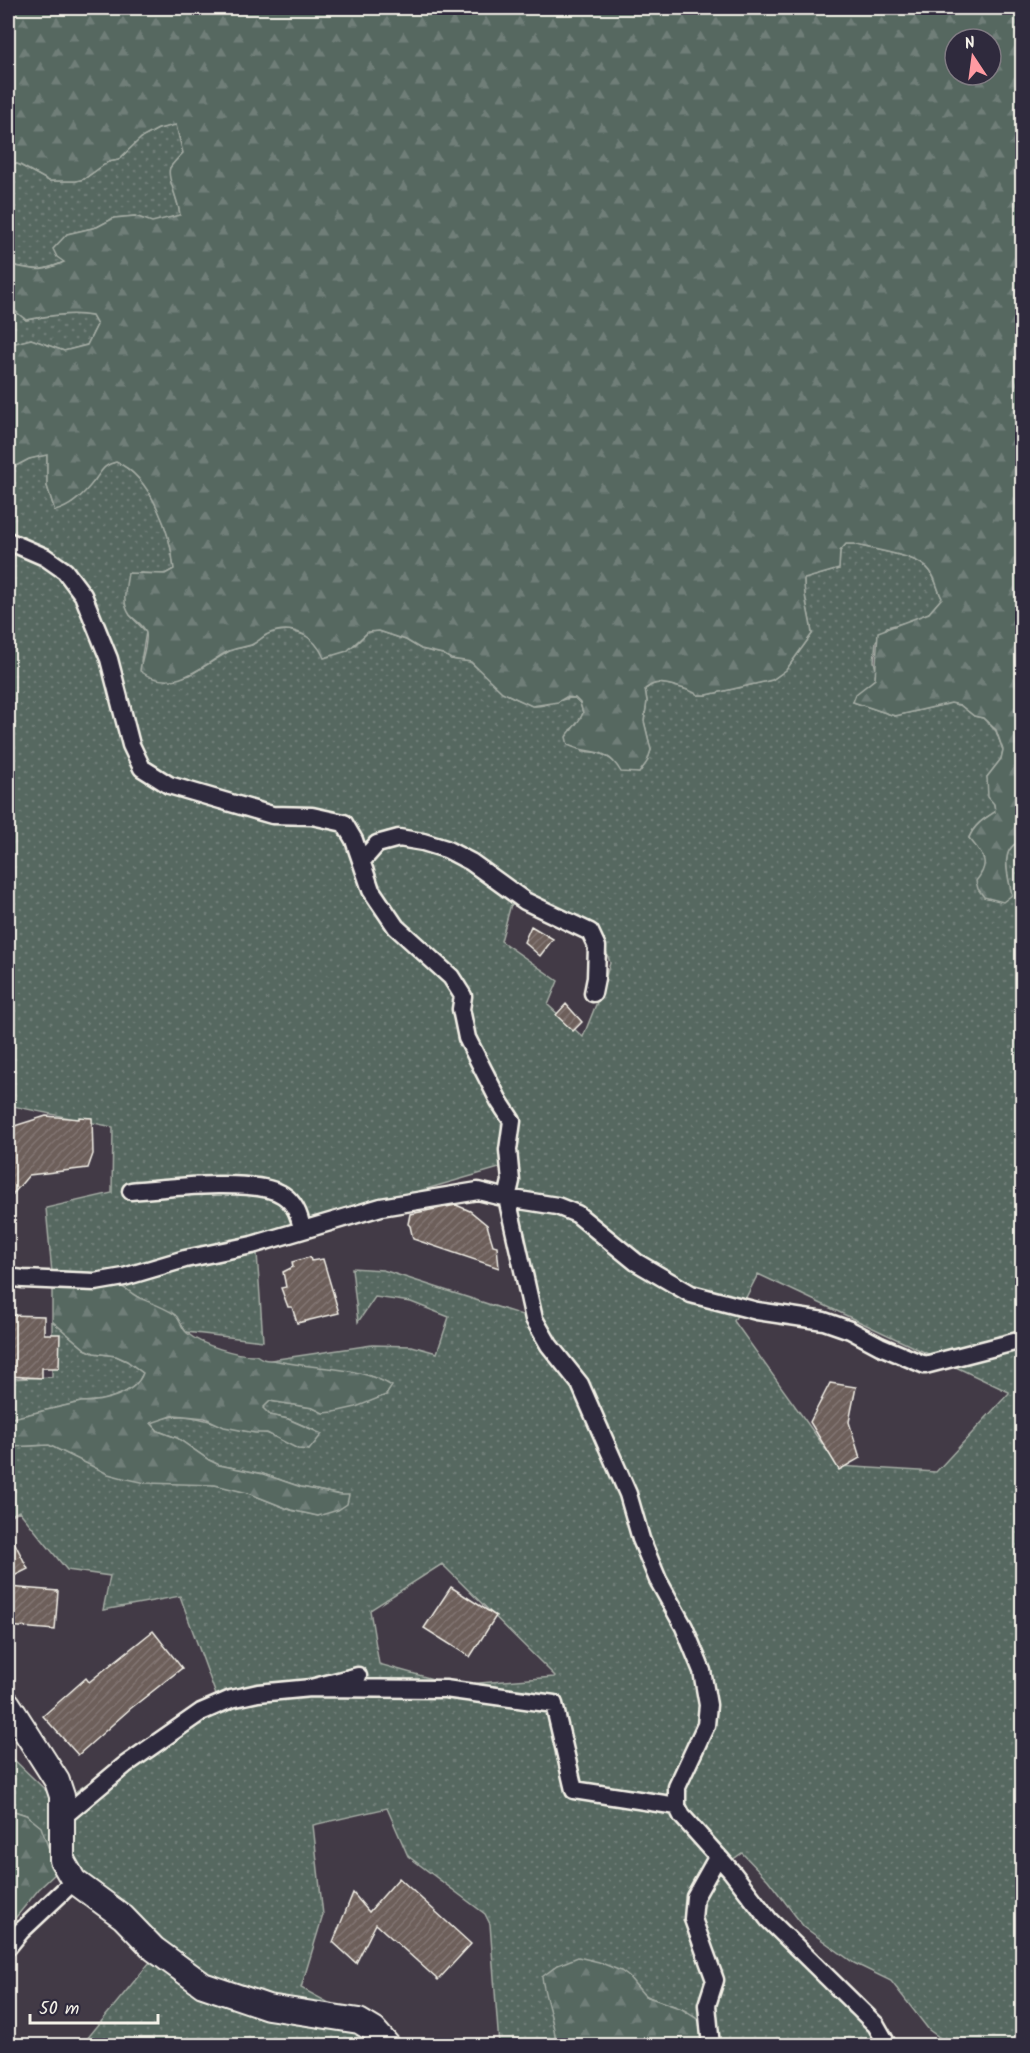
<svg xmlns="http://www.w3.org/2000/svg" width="1030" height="2053" font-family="Kalam,sans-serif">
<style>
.grass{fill:url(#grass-dots);stroke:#a5aca4;stroke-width:1.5;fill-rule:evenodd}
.forest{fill:url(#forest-firs);stroke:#a5aca4;stroke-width:1.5;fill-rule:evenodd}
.building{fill:url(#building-hatch);stroke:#f4f1e8;stroke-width:1.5}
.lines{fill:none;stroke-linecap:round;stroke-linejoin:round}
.street-casing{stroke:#f4f1e8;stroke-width:21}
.secondary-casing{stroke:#f4f1e8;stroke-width:28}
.street{stroke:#2f2a3d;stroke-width:16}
.secondary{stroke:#2f2a3d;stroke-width:24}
</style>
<defs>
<pattern id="grass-dots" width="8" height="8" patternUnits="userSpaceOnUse" patternTransform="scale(1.5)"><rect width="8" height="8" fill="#566861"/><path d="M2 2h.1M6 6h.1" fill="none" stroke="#6f7e78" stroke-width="1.8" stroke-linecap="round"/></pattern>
<pattern id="forest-firs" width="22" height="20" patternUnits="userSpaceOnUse" patternTransform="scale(1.5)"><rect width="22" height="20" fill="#566861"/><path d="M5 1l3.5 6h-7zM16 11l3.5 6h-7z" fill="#6f7e78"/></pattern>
<pattern id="building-hatch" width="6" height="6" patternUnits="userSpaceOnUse" patternTransform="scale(1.5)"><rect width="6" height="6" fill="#6d5e5a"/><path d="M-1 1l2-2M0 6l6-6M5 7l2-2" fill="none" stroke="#827672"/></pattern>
</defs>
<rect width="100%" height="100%" fill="#423a46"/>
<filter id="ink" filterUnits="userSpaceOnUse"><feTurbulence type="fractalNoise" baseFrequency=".0167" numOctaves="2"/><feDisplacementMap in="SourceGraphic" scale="12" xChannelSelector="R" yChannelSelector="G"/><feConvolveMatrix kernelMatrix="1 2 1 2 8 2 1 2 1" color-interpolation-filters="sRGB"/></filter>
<g filter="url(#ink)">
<path class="grass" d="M176,124L183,153C179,157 173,163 170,168C167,177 179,202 180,215L152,223L135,216L114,218L97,227L67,234L64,262C36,274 35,268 8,265V161L20,165L49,181H76L84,179L108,162L118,160L141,138L158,129Z
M8,305L26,320C47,316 71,312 92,316L97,325L87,345L64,351L31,339L8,345Z
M47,454V486L55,511L72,503L95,480L100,469L108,464L116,462C152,477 171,533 174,569L165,574L140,573L125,604L130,615L146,632L141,661L150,677L169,680L190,675L231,650L252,645L269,633L278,631L289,630L310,637L321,651L355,645L368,632L379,631L406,640L421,649L443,654L451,659L471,662C476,668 483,672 488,677C499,690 506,695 522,701C526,702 530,706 534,706C549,707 561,697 575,698L580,703L583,713L579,723L570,730L583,752C610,749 615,770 639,773L647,761L651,750L644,721L647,701L645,689C648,688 650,685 654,684C661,681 692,690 698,695H707L772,680L786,670L812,634C810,615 803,597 804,579L839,569L840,551L846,544H854C874,551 917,554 930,571C936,579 937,589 942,598L929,613L911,621L887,627L876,641L874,661L876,670L875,679L853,702L895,716L951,703L960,705L974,716L983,718L996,731L1003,750L1001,759L987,777L996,812C984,818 974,825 969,838L983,854L985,863L984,897L1003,901L1012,895C1008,877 998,847 1022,841V2045H950L929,2030L891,1981L854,1963L804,1927L768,1880L742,1853L722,1867L883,2045H725C710,2039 704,2024 691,2014C674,2002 651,2003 636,1988L551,2018L555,2026L556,2045H499L490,1924L485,1914L408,1856L387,1808L313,1825L323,1915L301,1988L383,2032L379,2045H82L164,1945L57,1872L40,1827L26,1815L8,1809V1754L59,1803L216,1695L180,1596L103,1610L110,1576L67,1570L19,1511L8,1517V1447L49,1445L97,1468L160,1483H205L230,1488L248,1493L291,1510L318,1516L341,1495L301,1487L263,1474L219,1465L209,1460L177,1438L158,1431L151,1423C184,1408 205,1421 237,1429C247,1432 256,1431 265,1433C280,1435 289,1448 309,1450L314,1430L288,1419L270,1415L262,1408L270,1401L313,1408L324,1413L386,1395L391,1386C361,1367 333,1372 301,1366C289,1364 277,1361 264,1361L372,1345L412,1346L437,1353L449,1317L411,1302L375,1297L358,1322L352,1268L383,1270L525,1316L506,1166L256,1238L263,1341L186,1332L175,1315L133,1295L125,1289L52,1273L46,1208L112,1193L113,1127L8,1105V470L29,459ZM511,904L605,947L610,963L601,992L583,1037L548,1005L558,981L501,941ZM758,1274L1009,1392V1393L936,1472L838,1466L734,1321ZM442,1564L555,1676L554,1677L454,1685L379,1664L370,1610Z
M52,1321L85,1349L94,1353L116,1356L127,1361L143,1373C135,1395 102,1402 81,1402L8,1419V1379L52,1377Z"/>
<path class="forest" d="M8,8H1022V841C998,847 1008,877 1012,895L1003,902L984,897L978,889L976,881C992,862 982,854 969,838C974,825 984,819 995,812L994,804L988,797L987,777L1001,759L1003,750L996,730L983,718L974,716L960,705L951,703L895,716L853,702L856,694L875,679L878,632L929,613L942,598C937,589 936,579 930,571C917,554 874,551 854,544H846L840,551L839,569L804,579C803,596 810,616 812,634L786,670L772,680L707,695H698C692,690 661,681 654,684C650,685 648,687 645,689L647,701L644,721L651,750L647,762L639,773L621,772C606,745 590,756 568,745L566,737C572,728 579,723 583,713L580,703L575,698L566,697L558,702L532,706L502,692L471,662L451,659L443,654L421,649L406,640L379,631L368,632L347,651L324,658C315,636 292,623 268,634C263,636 259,641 253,644C245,648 235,647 227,652C199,667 174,695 140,671C141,659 148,644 146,633C144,624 135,621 130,615C121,603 126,587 128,573L165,574L174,569C171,534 151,476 116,462C103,465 102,471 94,481C85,493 71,507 55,511L47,486V455L29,459L8,470V345L31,339L64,351L87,345L97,325L92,316C71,312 47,316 26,320L8,305V265C34,268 36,275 64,262L57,257L53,249L67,234L97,227L114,218L135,216L152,222L180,215C179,201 166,177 170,168C173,163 179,157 183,153L176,125L158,129L141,138L118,160L108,162L84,179L76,181H49L20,165L8,161ZM955,39H991V75H955Z
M62,1271C84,1273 105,1278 124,1288C130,1291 134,1296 140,1298C151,1303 164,1307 174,1314C180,1318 181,1328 187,1333C201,1345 238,1356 256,1355C266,1362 267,1359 278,1361C315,1370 358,1365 392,1386L386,1395L356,1407L334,1412L323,1413L313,1408L270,1401L263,1408L270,1415L288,1419L322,1434L309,1450L298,1449L267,1433H255L224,1427L205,1418L175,1415L151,1423L158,1431L177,1438L209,1460L219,1465L263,1474L301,1487L341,1495H349L347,1504L338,1510L318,1516L291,1510L248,1493L215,1485L146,1483L123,1478L108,1474L49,1445L8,1447V1419L81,1402C102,1402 135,1395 143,1373L127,1361L116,1356L94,1353L85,1349L52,1321V1273Z
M8,1809L26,1815L41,1827L57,1872L39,1889L8,1927Z
M578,1957L599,1962L621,1971L629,1977L645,1996L682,2009L702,2022L715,2041L725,2045H556C555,2022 545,2001 542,1977L558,1965Z"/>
<path class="building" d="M531,926L553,939L540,956L524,942Z
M566,1004L582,1022L573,1031L556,1015Z
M46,1116L79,1119V1117L92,1118L93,1154L88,1168L29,1175L8,1200V1128Z
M456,1205L470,1211L487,1225L493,1245L497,1246L499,1268L413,1239L410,1226L408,1224L410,1214Z
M310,1257L311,1261L323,1259L339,1313L297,1323L292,1307H288L281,1288L286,1287L283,1272L293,1267L292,1262Z
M8,1315L44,1316V1334H60L59,1368H42V1378L8,1376Z
M830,1383L856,1387L849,1422L860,1458L839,1470L810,1422Z
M8,1530L28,1569L8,1579Z
M8,1587L58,1591L55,1630L8,1626Z
M451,1587L496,1616L470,1657L424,1628Z
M153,1631L182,1668L130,1709L78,1755L43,1716L86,1678L89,1682Z
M399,1878L471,1944L438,1980L376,1924L356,1963L333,1942L353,1893L369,1912Z"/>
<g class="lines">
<g class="street-casing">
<path id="street" d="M8,541L45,557L65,571L83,595L109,659L131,745L142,768L169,785L272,815L312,816L344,823L354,840L371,890L396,927L451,977L463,996L461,1009L467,1038L499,1101L512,1121L508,1150L511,1181L507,1198L557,1206L577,1214L636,1262L691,1294L757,1311L824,1321L850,1330L880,1346L925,1365L1022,1340
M362,861L377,844L399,838L423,842L446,849L471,862L525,901L590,932L597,947L596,978L593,993
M131,1191C164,1188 256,1177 283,1195C295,1203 300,1216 302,1230
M8,1277L23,1279L95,1282L124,1277L185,1259L252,1245L381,1207L478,1191L507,1198L534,1319L549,1345L580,1384L628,1494L641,1539L658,1580L684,1627L702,1671L708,1705L706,1725L677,1787V1806L682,1816L732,1872L769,1920L876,2025L888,2046
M311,1688L445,1689L554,1704L574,1790L677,1806
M64,1816L125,1765L201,1712L231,1699L258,1693L311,1688L358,1676
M8,1947L21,1931L74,1881
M711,2046L707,2005L715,1980L693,1919L695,1897L718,1856"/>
</g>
<g class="secondary-casing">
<path id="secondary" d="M8,1704L57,1781L62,1796V1860L74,1881L123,1917L154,1949L203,1985L268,2007L359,2021L374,2030L388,2046"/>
</g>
<use href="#street" class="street"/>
<use href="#secondary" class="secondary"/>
</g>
</g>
<rect width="1030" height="2053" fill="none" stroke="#2f2a3d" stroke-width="30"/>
<rect x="15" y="15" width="1000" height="2023" fill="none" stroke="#f4f1e8" stroke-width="2" filter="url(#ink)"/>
<g transform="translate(973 57) rotate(347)"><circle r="28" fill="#2f2a3d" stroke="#7e7a81" stroke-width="1.5"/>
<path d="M0-4.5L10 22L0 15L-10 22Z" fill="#ff9aa2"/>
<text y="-9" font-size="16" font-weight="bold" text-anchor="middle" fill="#f4f1e8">N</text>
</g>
<path d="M30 2014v9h128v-9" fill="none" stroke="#f4f1e8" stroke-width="3"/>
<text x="39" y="2014" font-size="18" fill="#f4f1e8" stroke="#2f2a3d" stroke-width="4.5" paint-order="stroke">50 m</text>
</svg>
